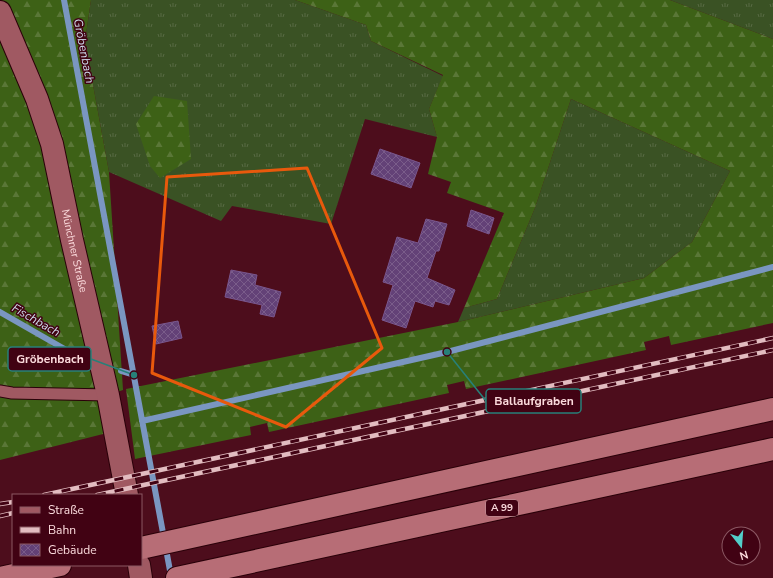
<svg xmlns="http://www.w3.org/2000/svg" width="773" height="578" font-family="'Nunito Sans',sans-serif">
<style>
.grass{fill:url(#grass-tufts)}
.forest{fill:url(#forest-firs)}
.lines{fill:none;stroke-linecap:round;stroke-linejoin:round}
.stream{stroke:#7a96c1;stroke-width:6}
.building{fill:url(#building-cross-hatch);stroke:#79568d}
.lane-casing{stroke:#2a0009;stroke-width:13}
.secondary-casing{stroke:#2a0009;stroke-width:24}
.highway-casing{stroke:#2a0009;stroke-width:24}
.lane{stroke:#a05962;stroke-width:11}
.secondary{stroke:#a05962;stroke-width:22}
.highway{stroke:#b76d76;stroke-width:22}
.rail-casing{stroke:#e2bcc0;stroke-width:4.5}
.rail{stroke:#410213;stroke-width:3;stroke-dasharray:9;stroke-linecap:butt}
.marked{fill:none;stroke:#e8590c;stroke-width:3;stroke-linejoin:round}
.labels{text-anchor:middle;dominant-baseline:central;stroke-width:3;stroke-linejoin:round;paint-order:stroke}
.shield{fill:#410213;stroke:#c399a0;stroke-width:1}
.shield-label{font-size:10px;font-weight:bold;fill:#fbdadc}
.street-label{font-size:11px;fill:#fbdadc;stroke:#410213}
.water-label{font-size:12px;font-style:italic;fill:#d0deef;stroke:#410213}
.leader{fill:none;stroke:#278079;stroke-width:1.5}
.callout-dot{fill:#278079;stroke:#410213;stroke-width:1.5}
.callout{fill:#410213;stroke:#278079;stroke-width:1.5}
.callout-label{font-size:12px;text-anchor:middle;font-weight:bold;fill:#fbdadc}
</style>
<defs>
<pattern id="grass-tufts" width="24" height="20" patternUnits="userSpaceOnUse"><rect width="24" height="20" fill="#3a5224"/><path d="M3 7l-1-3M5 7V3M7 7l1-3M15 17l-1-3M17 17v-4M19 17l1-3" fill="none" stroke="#576a43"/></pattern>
<pattern id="forest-firs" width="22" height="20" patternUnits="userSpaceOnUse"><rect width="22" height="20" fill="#3d6116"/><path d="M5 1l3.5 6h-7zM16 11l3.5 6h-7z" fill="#5a7737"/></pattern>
<pattern id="building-cross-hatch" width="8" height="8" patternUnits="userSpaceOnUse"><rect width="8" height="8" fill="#634177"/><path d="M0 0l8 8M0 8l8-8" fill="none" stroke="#7a5c8a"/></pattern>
</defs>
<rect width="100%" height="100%" fill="#4d0d1c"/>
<path class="grass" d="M91,0H295L366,25L371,41L443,76L429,109L437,137L365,119L331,224L232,206L221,221L109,172L85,41Z
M670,0H773V39Z
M571,99L730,171L692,242L644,278L458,322L464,308L497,299L535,208Z"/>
<path class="forest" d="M0,0H91L85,41L109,172L123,390L108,395L115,431L0,460Z
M295,0H670L773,39V323L671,345L669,336L644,342L646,350L466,389L464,381L447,385L449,393L269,432L267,423L250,427L251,435L135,459L126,389L458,322L644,278L692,242L730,171L571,99L535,208L497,299L464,308L504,213L447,193L451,182L428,174L437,137L429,109L443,75L371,41L366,25Z
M154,96L187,101L191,159L160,178L150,166L136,124Z"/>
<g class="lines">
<path class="stream" d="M64,0L171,576
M0,312L82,359
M121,371L134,375
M142,421L447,352L773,267"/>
</g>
<path class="building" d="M380,149L420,163L411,188L371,174Z
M471,210L494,218L489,234L467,226Z
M426,219L447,224L439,251H436L427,278L455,290L449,305L435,301L433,307L415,301L406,328L382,320L393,285L383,282L397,237L418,243Z
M231,270L257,275L255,285L281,292L274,317L260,314L262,305L225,297Z
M178,321L182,338L156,344L152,326Z"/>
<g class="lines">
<g class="lane-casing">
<path id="lane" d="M0,391L12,393L108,395"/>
</g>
<g class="secondary-casing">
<g id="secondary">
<path id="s1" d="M0,12L37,99L52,144L72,240L108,395L127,495"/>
<path d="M139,565L141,578"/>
</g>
</g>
<g class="highway-casing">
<path id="highway" d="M141,548L773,409
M0,578L60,565
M177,578L773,449"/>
</g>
<use href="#lane" class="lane"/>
<use href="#secondary" class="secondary"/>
<use href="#highway" class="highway"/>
<g class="rail-casing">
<path id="rail" d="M44,495L773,338
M97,495L773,350
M0,504L13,502
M0,516L13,513"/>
</g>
<use href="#rail" class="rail"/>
</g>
<path class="marked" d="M307,168L382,348L286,427L152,373L167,177Z"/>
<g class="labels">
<rect class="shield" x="486" y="500" width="32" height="16" rx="3"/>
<g class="shield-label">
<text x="502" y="508">A 99</text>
</g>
<g class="street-label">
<text stroke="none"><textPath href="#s1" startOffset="251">Münchner Straße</textPath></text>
</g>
<g class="water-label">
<text transform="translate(84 51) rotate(79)">Gröbenbach</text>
<text transform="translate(36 320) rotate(30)">Fischbach</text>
</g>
</g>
<path class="leader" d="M134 375L91 359M447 352L486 401"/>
<g class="callout-dot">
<circle cx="134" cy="375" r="4"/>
<circle cx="447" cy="352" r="4"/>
</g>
<g class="callout">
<rect x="8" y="347" width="83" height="24" rx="4"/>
<rect x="486" y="389" width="95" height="24" rx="4"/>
</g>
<g class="callout-label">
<text x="50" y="363">Gröbenbach</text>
<text x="534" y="405">Ballaufgraben</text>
</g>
<rect x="12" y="494" width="130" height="72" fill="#410213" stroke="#8b5863"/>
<rect x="20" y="507" width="20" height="6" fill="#a05962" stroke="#8b5863"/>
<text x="48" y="514" font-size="12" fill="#fbdadc">Straße</text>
<rect x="20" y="527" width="20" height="6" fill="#e2bcc0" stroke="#8b5863"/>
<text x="48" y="534" font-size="12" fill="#fbdadc">Bahn</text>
<rect x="20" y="544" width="20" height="12" fill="url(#building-cross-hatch)" stroke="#8b5863"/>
<text x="48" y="554" font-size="12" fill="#fbdadc">Gebäude</text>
<g transform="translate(741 546) rotate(163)"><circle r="19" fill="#410213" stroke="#8b5863"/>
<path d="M0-3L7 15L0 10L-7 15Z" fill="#53cdc9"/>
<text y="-6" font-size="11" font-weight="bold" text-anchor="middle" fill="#fbdadc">N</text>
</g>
</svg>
